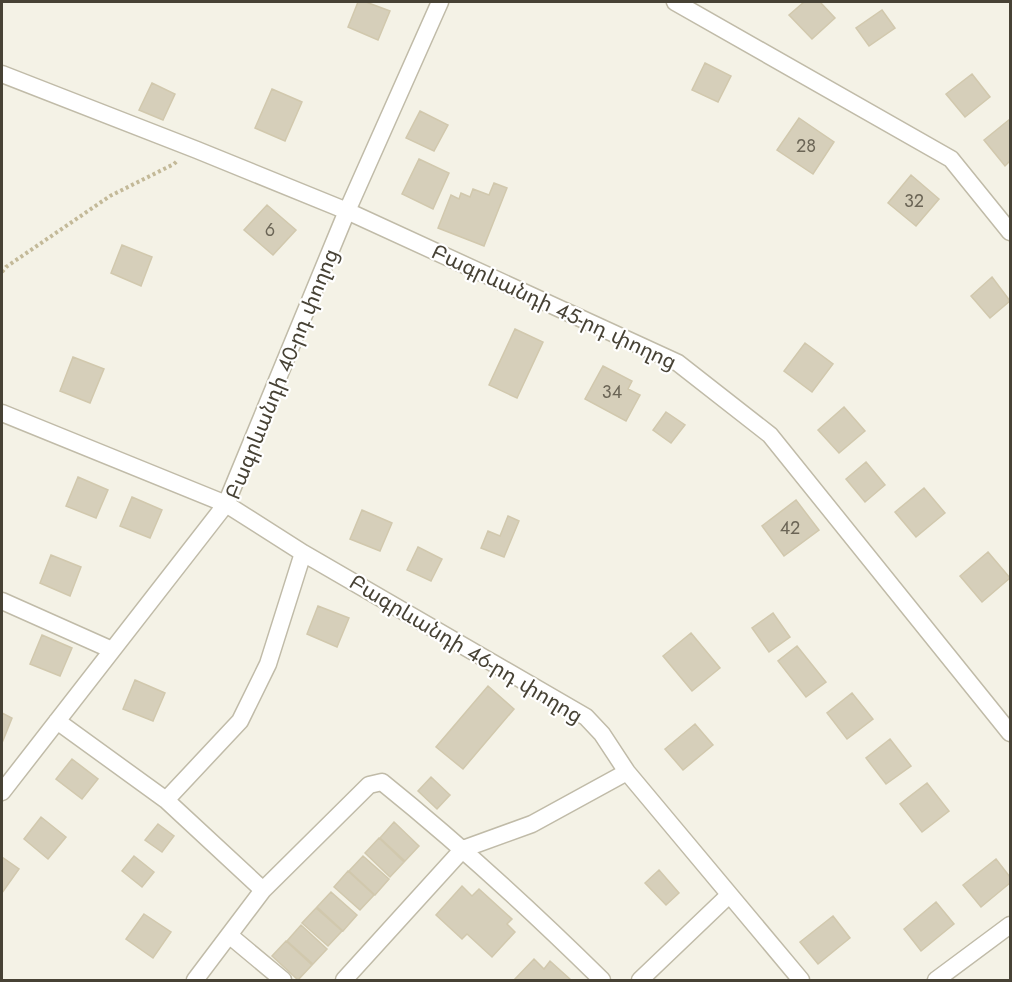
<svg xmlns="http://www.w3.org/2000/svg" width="1012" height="982" font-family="Jost,'Noto Sans Armenian',sans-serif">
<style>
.building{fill:#d6cfba;stroke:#d1c8ad;stroke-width:1.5}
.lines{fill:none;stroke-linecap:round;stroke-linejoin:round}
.minor-casing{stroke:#c0bba8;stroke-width:19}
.path{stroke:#c3b998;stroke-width:4;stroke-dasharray:3 3;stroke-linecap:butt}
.minor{stroke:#fff;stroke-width:16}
.labels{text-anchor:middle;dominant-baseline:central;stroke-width:4.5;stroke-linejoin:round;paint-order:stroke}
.number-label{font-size:18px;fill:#6b6556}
.street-label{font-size:21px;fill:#474235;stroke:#fff}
</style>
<rect width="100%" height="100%" fill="#f4f2e6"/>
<path class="building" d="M358,2H366L390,11L378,40L348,27Z
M804,2H820L835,18L812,39L789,15Z
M882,10L895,28L869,46L856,28Z
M705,63L731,76L718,102L692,90Z
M972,74L990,97L965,117L946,94Z
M152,83L175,94L163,120L139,110Z
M272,89L302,102L285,141L255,128Z
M420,111L448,125L434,151L406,138Z
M799,118L834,142L813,174L777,150Z
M1010,119V161L1005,166L984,140Z
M419,159L449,173L433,209L402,194Z
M911,175L939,199L916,226L888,203Z
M494,183L507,188L484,246L438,228L451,195L459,199L461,193L470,197L473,189L489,195Z
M267,205L296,230L273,255L244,230Z
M122,245L152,257L141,286L111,273Z
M992,277L1010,301L990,318L971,296Z
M515,329L543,342L517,398L489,385Z
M805,343L833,364L812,392L784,371Z
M73,357L104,369L90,403L60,391Z
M603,366L632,381L628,389L640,395L626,421L585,399Z
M844,407L865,431L839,453L818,430Z
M666,412L685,425L671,443L653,430Z
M866,462L885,485L865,502L846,479Z
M78,477L108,490L96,518L66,506Z
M924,488L945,513L916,537L895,512Z
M132,497L162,510L150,538L120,526Z
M796,500L819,530L784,556L762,526Z
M362,510L392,523L380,551L350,539Z
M508,516L519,521L504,557L481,548L488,531L500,536Z
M418,547L442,559L431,581L407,570Z
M988,552L1010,578L982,602L960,576Z
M51,555L81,567L70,596L40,583Z
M318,606L349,618L337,647L307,634Z
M773,613L790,637L769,652L752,628Z
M691,633L720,668L692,691L663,656Z
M42,635L72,648L60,676L30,664Z
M797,646L826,682L806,697L778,661Z
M135,680L165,693L153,721L123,709Z
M488,686L514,709L463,769L436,747Z
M852,693L873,719L847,739L827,713Z
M2,713L12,718L2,743Z
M695,724L713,745L683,770L665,749Z
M890,739L911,766L886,784L866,758Z
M72,759L98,779L82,799L56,779Z
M431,777L450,795L437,809L418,791Z
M927,783L949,811L922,832L900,804Z
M41,817L66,837L48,859L24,839Z
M394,822L419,846L405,861L380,838Z
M158,824L174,836L162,852L145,840Z
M379,838L404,862L390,877L365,853Z
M134,856L154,872L142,887L122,871Z
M363,856L389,879L375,895L349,871Z
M2,857L19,869L2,893Z
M996,859L1010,877V883L981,907L963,885Z
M659,870L679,893L666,905L645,883Z
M348,871L374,895L360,910L334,887Z
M462,886L472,896L479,889L512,919L507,924L515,932L492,957L467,934L462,939L436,915Z
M331,892L357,915L343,931L317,907Z
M936,902L954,924L921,951L904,929Z
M316,908L342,931L328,946L302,923Z
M144,914L171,932L153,958L126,939Z
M833,916L850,938L818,964L800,942Z
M301,925L327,949L313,964L287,941Z
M286,941L312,965L298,980L272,956Z
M534,959L544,969L550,961L571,980H514Z"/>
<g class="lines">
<g class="minor-casing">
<path id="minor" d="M675,2L951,159L1010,232
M2,74L197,150L347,211L678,363L770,435L1010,733
M2,413L226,504L2,792
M303,553L586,717L602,734L627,772L801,980
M2,601L112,650
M57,721L166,800
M263,890L369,785L382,782C459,844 532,911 602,980
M229,935L283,980
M195,980L263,890L166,800L240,721L268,664L303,553L226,504L347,211L440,2
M344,980L463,849L532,824L627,772
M640,980L729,895
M936,980L1010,925"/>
</g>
<path class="path" d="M2,272L6,267L110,196L174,164L177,161"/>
<use href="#minor" class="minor"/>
</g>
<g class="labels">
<g class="number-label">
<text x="806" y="146">28</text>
<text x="914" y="201">32</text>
<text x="270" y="230">6</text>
<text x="612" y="392">34</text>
<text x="790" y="528">42</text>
</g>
<g class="street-label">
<text transform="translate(554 307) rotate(25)">Բագրևանդի 45-րդ փողոց</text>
<text transform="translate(282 374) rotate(-68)">Բագրևանդի 40-րդ փողոց</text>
<text transform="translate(466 649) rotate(31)">Բագրևանդի 46-րդ փողոց</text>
</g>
</g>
<rect width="1012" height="982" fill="none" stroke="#474235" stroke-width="6"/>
</svg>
